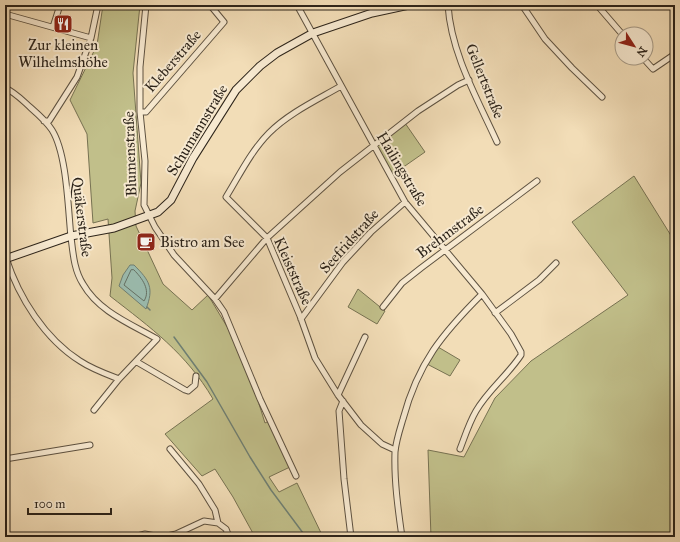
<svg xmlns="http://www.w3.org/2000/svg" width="680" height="542" font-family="'IM FELL Great Primer',serif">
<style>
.green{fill:#c1bf8a;stroke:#777252}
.water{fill:#9bbcaf;stroke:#6f7f73}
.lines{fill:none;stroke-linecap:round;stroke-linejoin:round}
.shore{stroke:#647064;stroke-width:1}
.stream{stroke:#6f7f73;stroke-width:1.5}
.street-casing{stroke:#5e5241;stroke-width:7}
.secondary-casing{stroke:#2d241a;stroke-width:9}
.street{stroke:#f7e9d0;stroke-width:5}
.secondary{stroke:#f7e9d0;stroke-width:7}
.labels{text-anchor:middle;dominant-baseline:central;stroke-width:4;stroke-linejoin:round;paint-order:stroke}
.poi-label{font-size:15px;fill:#2d241a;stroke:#f7e9d0}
.street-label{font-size:15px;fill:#2d241a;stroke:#f7e9d0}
</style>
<rect width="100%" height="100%" fill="#f2ddb7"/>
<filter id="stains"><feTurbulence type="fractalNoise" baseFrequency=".005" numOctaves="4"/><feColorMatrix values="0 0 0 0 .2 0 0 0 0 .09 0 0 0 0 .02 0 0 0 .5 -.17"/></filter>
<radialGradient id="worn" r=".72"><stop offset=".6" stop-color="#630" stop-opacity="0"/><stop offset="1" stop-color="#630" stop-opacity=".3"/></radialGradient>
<path class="green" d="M103,5H140L133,73L141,183L135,211L136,226L163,284L192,310L208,295L229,330L261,404H259L265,423L269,421L290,467L269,477L279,492L297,483L323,537H255L233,497L215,469L202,476L165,434L213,399C186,353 151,328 110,296L112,278L108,219L93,223L87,134L70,100L97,45Z
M405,123L425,152L392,175L375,147Z
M634,176L675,242V537H431L428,450L464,457L495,398L531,361L628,295L572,222Z
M358,289L385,311L377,324L348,307Z
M438,347L460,360L450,376L427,364Z"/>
<path class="water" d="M130,265H134C150,281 154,288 146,309L119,286L123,275Z"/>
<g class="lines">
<path class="shore" d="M134,270C142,278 151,290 144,301L124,285L131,270Z"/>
<path class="stream" d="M147,307L150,310
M174,337L207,382L250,457L271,490L306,537"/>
<g class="street-casing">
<path id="street" d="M146,5L140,67V112L145,161L144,205L155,227L174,255L215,299L224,312L260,399L296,476
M297,5L405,202L482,294L511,334L521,352V355C508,375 488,390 476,411C469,423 465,436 460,449
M448,5C451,53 477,98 497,142
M522,5L545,39L572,68L602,97
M597,5L622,34
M673,5L675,7
M5,14L91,38
M53,27L60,5
M643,58L653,69L675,54
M341,86C317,100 289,113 269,133C251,151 239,176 226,197L267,238L300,316L315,358L338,395L361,425L382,444L395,450
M5,88C15,92 23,101 31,108C39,115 47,122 52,130C67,154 68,209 71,237C73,253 74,270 83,284C99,312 131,324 157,339L119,379L94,410
M140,112H146L224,22L210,5
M44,121H49L77,77L91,38L98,5
M6,258C19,298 45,339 80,361C92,369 106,374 119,379
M215,299L267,238L340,172L418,111L458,85L469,80
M383,307L402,283L421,268L537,181
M495,313L539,280L556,263
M301,319L343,262L371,232L405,202
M137,362L185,390L188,391L195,385L196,376
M338,395L365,337
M343,401L339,411L344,479L351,537
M170,449L199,484L215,510L218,523L226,529L229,537
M5,459L90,445
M134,537L145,534L160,537
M163,537L176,534L204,521L218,523
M402,537C398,509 394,480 395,452C396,441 400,429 403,419C418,363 442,334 482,294"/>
</g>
<g class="secondary-casing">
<path id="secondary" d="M5,10L7,5
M5,259L71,236L114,228L158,212L171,200L193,158L236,90L260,66L277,53L313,33L372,13L409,5"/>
</g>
<use href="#street" class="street"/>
<use href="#secondary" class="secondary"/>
</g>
<defs>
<g id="restaurant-square" transform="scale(1)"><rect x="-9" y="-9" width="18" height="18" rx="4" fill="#8f2418" stroke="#f7e9d0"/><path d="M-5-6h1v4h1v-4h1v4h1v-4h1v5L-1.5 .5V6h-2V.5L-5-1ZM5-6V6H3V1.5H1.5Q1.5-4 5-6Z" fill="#fff"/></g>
<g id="cafe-square" transform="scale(1)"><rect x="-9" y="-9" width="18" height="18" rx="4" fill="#8f2418" stroke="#f7e9d0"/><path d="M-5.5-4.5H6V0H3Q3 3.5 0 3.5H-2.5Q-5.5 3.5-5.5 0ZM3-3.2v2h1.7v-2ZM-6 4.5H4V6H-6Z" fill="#fff"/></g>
</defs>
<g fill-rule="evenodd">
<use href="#restaurant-square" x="63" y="24"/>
<use href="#cafe-square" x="146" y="242"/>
</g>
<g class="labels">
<g class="poi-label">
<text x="63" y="45">Zur kleinen<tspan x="63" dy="17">Wilhelmshöhe</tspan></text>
<text x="160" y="242" text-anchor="start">Bistro am See</text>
</g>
<g class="street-label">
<text transform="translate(173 61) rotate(-49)">Kleberstraße</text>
<text transform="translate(485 81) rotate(68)">Gellertstraße</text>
<text transform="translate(197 130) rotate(-59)">Schumannstraße</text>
<text transform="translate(130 154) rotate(-92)">Blumenstraße</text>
<text transform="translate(402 169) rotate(59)">Hailingstraße</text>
<text transform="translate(82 217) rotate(83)">Quäkerstraße</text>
<text transform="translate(450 231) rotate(-37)">Brehmstraße</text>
<text transform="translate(349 241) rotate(-48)">Seefridstraße</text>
<text transform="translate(293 271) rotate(66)">Kleiststraße</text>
</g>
</g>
<rect width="680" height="542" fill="none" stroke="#f2ddb7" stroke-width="20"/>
<rect x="6" y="6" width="668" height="530" fill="none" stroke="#2d241a" stroke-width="2"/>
<rect x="10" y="10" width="660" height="522" fill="none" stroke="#2d241a"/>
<g transform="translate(634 46) rotate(126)"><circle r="19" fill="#f7e9d0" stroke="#a69a87"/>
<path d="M0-3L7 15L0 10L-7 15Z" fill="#8f2418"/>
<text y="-6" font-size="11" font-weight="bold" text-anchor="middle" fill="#2d241a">N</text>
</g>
<path d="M28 508v6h83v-6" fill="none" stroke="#2d241a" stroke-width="2"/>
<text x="34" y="508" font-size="12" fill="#2d241a" stroke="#f7e9d0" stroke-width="3" paint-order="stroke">100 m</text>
<rect width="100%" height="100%" filter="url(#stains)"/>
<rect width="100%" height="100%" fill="url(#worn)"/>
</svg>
